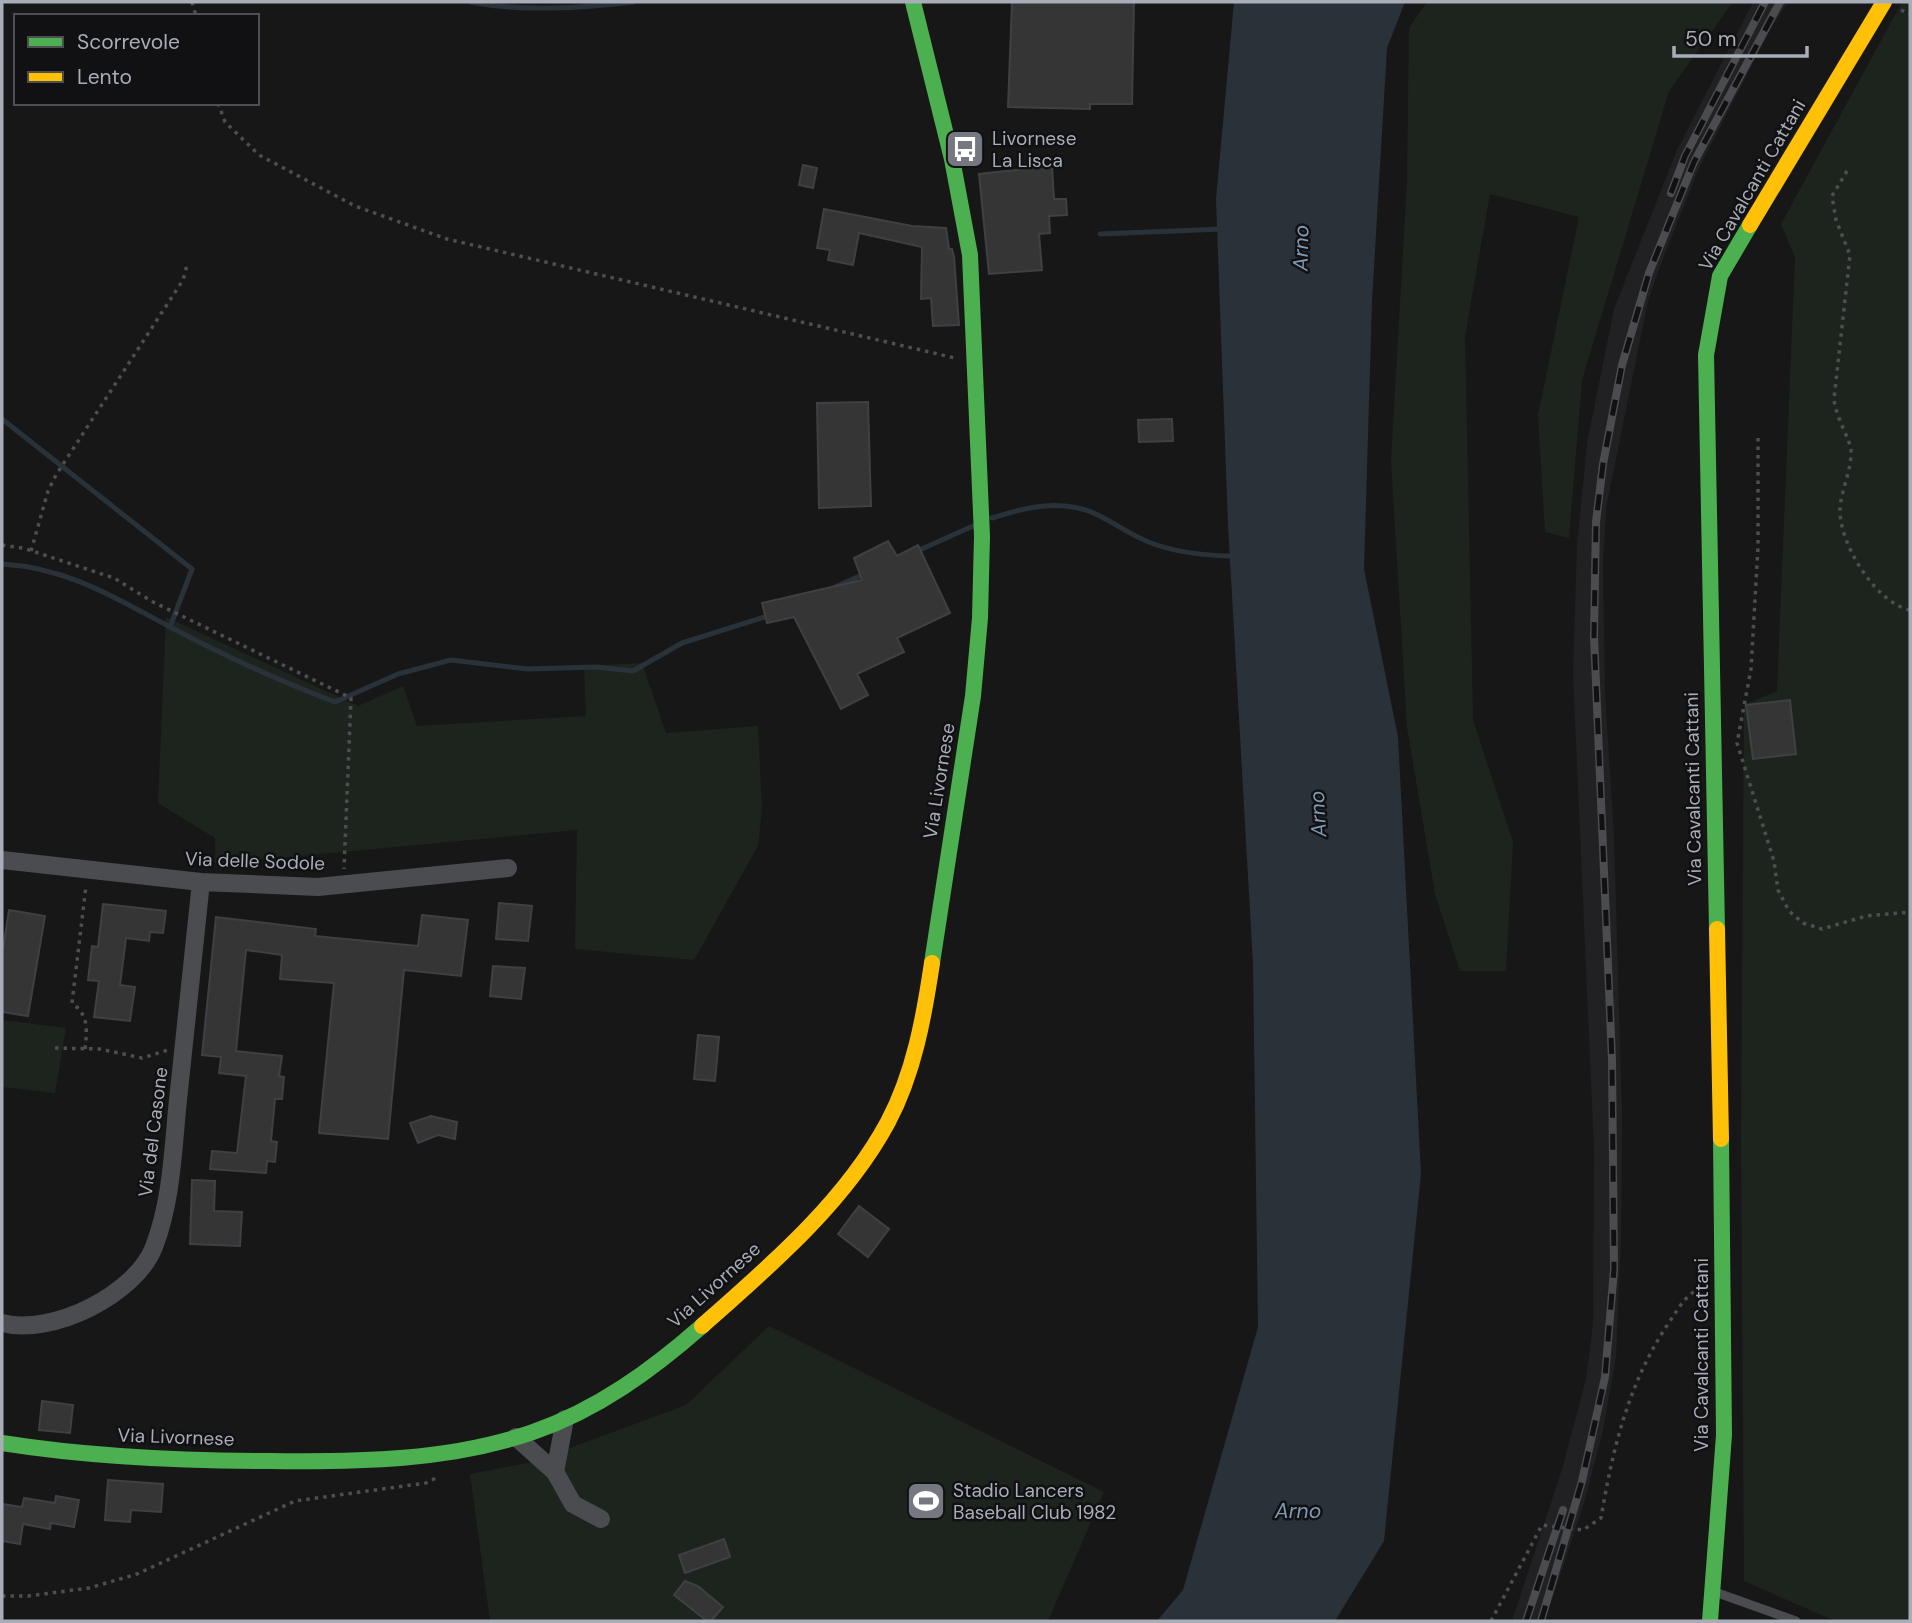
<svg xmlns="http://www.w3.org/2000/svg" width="1912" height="1623" font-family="'DM Sans',sans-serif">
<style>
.built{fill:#212123}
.green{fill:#1d241e}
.water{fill:#2a3239}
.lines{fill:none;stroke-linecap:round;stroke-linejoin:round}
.stream{stroke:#2a3239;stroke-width:5}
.building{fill:#353536;stroke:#3f4043;stroke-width:2}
.path{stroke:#4d4e52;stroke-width:3.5;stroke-dasharray:3.5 5;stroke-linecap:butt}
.lane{stroke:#4b4c50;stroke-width:9}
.street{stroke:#4b4c50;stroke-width:18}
.fast{stroke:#4caf50;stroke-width:16}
.slow{stroke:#ffc107;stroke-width:16}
.rail-casing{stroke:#4b4c4f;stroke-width:8}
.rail{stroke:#111113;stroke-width:5;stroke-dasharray:16;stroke-linecap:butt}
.labels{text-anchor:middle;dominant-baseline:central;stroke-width:5;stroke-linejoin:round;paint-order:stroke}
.poi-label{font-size:19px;fill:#a8adb8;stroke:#111113;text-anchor:start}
.street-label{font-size:19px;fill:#a8adb8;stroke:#111113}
.water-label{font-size:21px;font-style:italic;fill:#7f9bb3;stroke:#111113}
</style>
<rect width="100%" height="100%" fill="#171717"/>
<path class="built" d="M1753,2H1788L1771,28L1699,168L1663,258L1648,301L1606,508L1603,565L1605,694L1614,835L1622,1113L1621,1238L1616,1357L1603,1430L1585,1500L1545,1621H1512L1563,1466L1586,1379L1593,1324L1594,1150L1573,674L1577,545L1587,443L1614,309L1677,150Z"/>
<path class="green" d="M1427,2H1733L1669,91L1582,380L1569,538L1545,532L1538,415L1579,217L1490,194L1465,336L1473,720L1513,842L1506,971H1460L1435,894L1407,727L1391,461L1407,181L1409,28Z
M1902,2H1910V1621H1835L1744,1581L1741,1140L1744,705L1777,691L1795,257L1781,224Z
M166,617L358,706L403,686L417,726L586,716L584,666L642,663L666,733L758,726L762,808L758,846L694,960L575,949L577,830L215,864V838L158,803Z
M2,1020L66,1028L55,1093L2,1087Z
M769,1326L1104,1492L1048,1621H490L470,1474L532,1462L686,1405Z"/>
<path class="water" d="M1234,2H1405L1387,48L1372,301L1364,569L1398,737L1421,1174L1384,1541L1335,1621H1157L1183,1590L1258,1327L1253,964L1228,525L1216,199Z"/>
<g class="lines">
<path class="stream" d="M470,2C523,12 581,8 634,2
M1100,234L1223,229
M2,419L192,569L170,627
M992,518C1026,507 1063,498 1098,515C1116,524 1132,536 1151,543C1178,553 1207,556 1236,556
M915,552L973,526
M2,564C68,568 114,597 170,627C223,655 279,681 335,702L398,674L451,660L528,669L596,667L633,671L682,643L771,615
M835,587L864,574"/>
</g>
<path class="building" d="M1012,2H1134L1132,104H1090V109L1008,107Z
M803,165L817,168L813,188L799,185Z
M1052,166L1054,199H1066L1067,215L1049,216L1050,233L1039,234L1042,270L989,274L979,174Z
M824,209L912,226L946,228L949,249H952L954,257L959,325L933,326L931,298L921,299L922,247L859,233L853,265L828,260L830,250L817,248Z
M868,402L871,506L819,508L817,403Z
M1172,419L1173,441L1139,442L1138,420Z
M888,541L897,556L918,545L950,613L897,638L904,652L857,674L868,695L841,709L794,617L767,623L762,603L862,580L854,558Z
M1790,700L1796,754L1753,759L1746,705Z
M499,903L532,906L528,941L496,939Z
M103,904L166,911L163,933L150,932L149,941L126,938L120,985L135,987L130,1021L94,1017L99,981L88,980L92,946L98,947Z
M9,910L45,916L28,1016L2,1012V955Z
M422,915L468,920L461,976L404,970L388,1139L319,1133L334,983L280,979L282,955L246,950L236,1051L282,1056L279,1076L284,1077L282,1099H275L271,1141L277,1142L275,1162L267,1161L266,1173L210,1169L212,1151L237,1153L246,1076L219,1073L221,1057L202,1055L216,917L316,929L315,936L418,946Z
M493,966L525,968L521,999L490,996Z
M698,1035L719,1037L715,1081L694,1079Z
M431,1116L457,1122L455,1139L438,1135L418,1143L410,1123Z
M192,1180L215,1181L214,1211L242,1212L240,1246L190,1244Z
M859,1206L889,1229L868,1257L838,1234Z
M42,1401L73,1405L70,1433L39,1430Z
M108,1480L163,1484L161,1512L131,1510L130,1522L105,1520Z
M56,1496L79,1500L74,1527L51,1523L50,1529L23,1524L20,1544L2,1541V1504L22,1507L24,1498L55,1503Z
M724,1539L730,1557L685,1573L679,1555Z
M685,1581L698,1586L723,1607L711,1621H707L674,1595Z"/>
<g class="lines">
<path class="path" d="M192,2L196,16
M1901,10L1910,14
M218,103L225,122L259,155L355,206L447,239L955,358
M1847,171L1832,196L1836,220L1850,255L1834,399C1836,418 1850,439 1851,450C1852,469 1841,490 1840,509C1839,544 1876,603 1910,610
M1758,438V547L1751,669L1737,743L1774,861L1778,890L1789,911L1803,923L1822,929L1866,916L1910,912
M2,545L23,548L114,578L153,602L351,698L344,869
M31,551L48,491L56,475L183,280L187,265
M55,1048L100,1049L142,1058L168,1050
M85,1049C87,1030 89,1015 72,1003L86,886
M2,1596H28L89,1588L137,1574L295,1501L426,1483L436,1478
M1491,1621L1542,1525L1583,1530L1601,1518C1613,1447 1629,1381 1670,1321C1680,1306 1686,1294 1703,1287"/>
<path class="lane" d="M1715,1592L1796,1621"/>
<path class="street" d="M2,860L201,882L318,887L508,868
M2,1323C52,1336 135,1295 154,1247C172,1200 173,1148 178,1100C186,1027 193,954 201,882
M516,1437L555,1472L573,1504L601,1519
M555,1472L565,1419"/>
<path class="fast" d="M913,2L952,159L970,255L982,536L980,618L973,696L932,963
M1717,929L1706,355L1720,276L1750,225
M2,1443C91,1457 181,1461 271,1461C358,1462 450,1461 533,1432C597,1410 652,1370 702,1326
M1710,1621L1724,1435L1721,1139"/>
<path class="slow" d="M1750,225L1884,2
M1717,929L1721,1139
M702,1326C770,1266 845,1202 888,1122C914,1073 924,1017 932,963"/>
<g class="rail-casing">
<path id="rail" d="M1671,193L1685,156L1765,2
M1526,1621L1563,1510
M1541,1621L1582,1481L1605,1377L1614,1269L1612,1060L1594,636L1596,522L1603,464L1622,365L1649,273L1694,162L1780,2"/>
</g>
<use href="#rail" class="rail"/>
</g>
<defs>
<g id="bus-square" transform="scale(2.0125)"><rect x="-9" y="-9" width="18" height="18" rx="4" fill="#757880" stroke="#111113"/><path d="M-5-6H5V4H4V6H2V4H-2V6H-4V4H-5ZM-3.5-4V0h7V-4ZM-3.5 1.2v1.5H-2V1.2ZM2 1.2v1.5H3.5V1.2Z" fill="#fff"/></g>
<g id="stadium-square" transform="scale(2.0125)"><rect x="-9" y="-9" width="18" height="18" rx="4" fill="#757880" stroke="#111113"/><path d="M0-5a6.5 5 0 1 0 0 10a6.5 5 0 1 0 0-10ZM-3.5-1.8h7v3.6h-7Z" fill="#fff"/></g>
</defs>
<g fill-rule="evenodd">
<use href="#bus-square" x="965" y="149"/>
<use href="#stadium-square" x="926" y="1501"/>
</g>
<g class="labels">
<g class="poi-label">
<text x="992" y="138">Livornese<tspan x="992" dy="22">La Lisca</tspan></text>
<text x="953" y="1490">Stadio Lancers<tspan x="953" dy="22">Baseball Club 1982</tspan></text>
</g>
<g class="street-label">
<text transform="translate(1752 185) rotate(-60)">Via Cavalcanti Cattani</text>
<text transform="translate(939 781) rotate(-81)">Via Livornese</text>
<text transform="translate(1693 789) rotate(-91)">Via Cavalcanti Cattani</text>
<text transform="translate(255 861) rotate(2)">Via delle Sodole</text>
<text transform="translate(153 1132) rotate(-83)">Via del Casone</text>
<text transform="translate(714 1285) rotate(-42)">Via Livornese</text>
<text transform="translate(1701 1355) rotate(-90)">Via Cavalcanti Cattani</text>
<text transform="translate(176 1437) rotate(2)">Via Livornese</text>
</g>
<g class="water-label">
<text transform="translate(1301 248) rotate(-89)">Arno</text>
<text transform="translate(1318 814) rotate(-93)">Arno</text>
<text x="1298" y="1511">Arno</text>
</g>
</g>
<rect width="1912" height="1623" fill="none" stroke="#a8adb8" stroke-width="7"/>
<rect x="14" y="14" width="245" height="91" fill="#111113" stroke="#4d4f55" stroke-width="2"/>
<rect x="28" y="37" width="35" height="10" fill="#4caf50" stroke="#4d4f55" stroke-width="2"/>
<text x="77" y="49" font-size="21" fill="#a8adb8">Scorrevole</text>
<rect x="28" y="72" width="35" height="10" fill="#ffc107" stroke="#4d4f55" stroke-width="2"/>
<text x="77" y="84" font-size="21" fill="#a8adb8">Lento</text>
<path d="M1674 46v10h133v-10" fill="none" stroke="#a8adb8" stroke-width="3.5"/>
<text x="1685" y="46" font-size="21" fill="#a8adb8" stroke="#111113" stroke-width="5" paint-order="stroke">50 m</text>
</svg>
